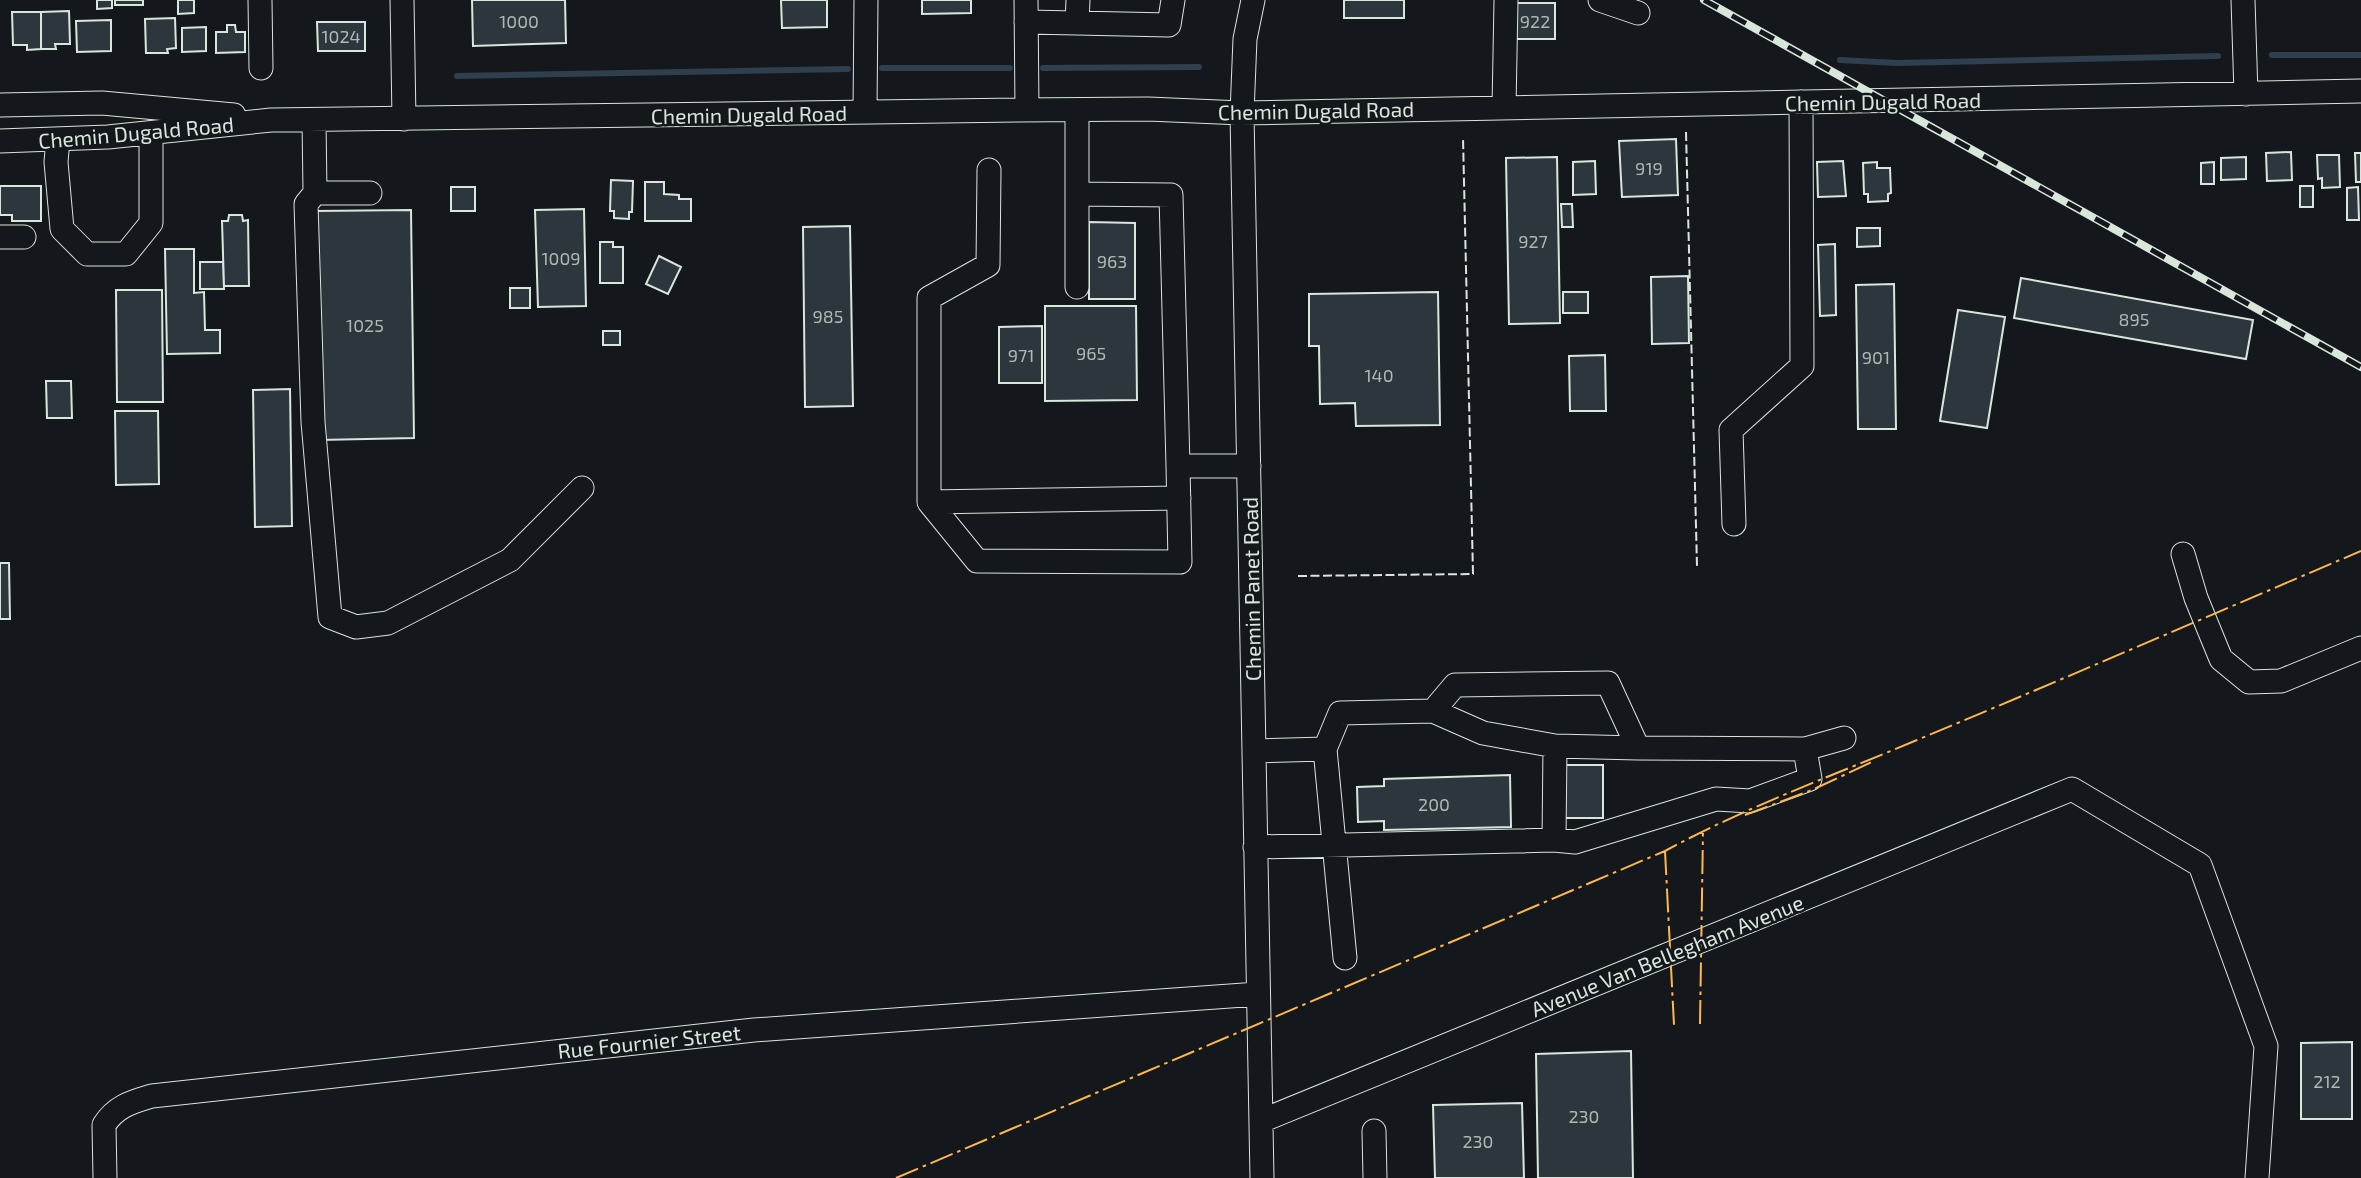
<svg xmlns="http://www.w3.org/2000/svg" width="2361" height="1178" font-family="'Exo 2',sans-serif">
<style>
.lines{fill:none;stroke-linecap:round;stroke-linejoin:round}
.stream{stroke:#2f3f4d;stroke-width:6}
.building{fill:#2c363c;stroke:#d8e6dc;stroke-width:2}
.minor-casing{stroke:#d8e6dc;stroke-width:25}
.minor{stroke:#14181c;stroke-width:23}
.rail-casing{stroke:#d8e6dc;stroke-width:8}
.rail{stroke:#14181c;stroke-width:5;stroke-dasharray:16;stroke-linecap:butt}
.fence{stroke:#d8e6dc;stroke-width:2;stroke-dasharray:9 3.5;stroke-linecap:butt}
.power{stroke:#ffb74d;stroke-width:2;stroke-dasharray:24 5 3.5 5;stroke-linecap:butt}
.labels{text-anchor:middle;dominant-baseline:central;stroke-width:5;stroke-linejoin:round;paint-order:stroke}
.number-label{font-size:18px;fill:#adbab4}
.street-label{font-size:21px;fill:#d8e6dc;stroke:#14181c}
</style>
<rect width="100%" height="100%" fill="#14181c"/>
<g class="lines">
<path class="stream" d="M2272,55H2361
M1840,60L1897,63L2218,56
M882,68H1010
M1043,68L1199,67
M457,76L848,69"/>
</g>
<path class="building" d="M97,0H112V8L97,9Z
M115,0H143V5H115Z
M178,0H194V13L178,14Z
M472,0H565L566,43L473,46Z
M781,0H827V27L782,28Z
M922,0H971V13L922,14Z
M1344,0H1404V18H1344Z
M1514,3H1555V39H1514Z
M69,11L70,44H55L56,49H41V12Z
M12,12H41V49L27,50V45H13Z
M175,18L176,48L167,49L168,53H146L145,19Z
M111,20V51L77,52L76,21Z
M317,22H365V51H318Z
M227,25H235L236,32H245V52L216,53V32H227Z
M206,27V51L182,52V28Z
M1676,139L1678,195L1622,197L1619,141Z
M2291,152L2292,180L2267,181L2266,153Z
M2355,153H2361V182H2356Z
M2317,155H2339L2340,187L2322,188V178L2318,179Z
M1557,157L1560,323L1509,324L1506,158Z
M2246,157V179L2221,180V158Z
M1595,161L1596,194L1573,195V162Z
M1843,161L1846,196L1818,197L1817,162Z
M1877,162V168H1890L1891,193L1888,194V201L1868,202V194H1864L1863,163Z
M2214,162V184H2201V163Z
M611,180L633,181L632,212H629V219L614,218V211H610Z
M645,182H664V194L679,195V199H691V221H645Z
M0,186H41V221H12V215H0Z
M2300,186H2313V207H2300Z
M451,187H475V211H451Z
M2358,187L2359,220H2347V188Z
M1561,204H1572L1573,227H1562Z
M584,209L586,306L538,307L535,210Z
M411,210L414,438L319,440L315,211Z
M229,215H242L243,221L248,220L249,286H224L222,221H228Z
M1089,222L1135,223V299H1089Z
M850,226L853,406L805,407L803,227Z
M1857,228H1880V246L1857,247Z
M600,242H613V247H623V283H600Z
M1835,244L1836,315L1820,316L1818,245Z
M165,249H194V293L204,292L205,330H220V353L167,354Z
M659,256L681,267L668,294L646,284Z
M200,262H223L224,289H200Z
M1688,276L1689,343L1652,344L1651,277Z
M2021,278L2253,320L2246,359L2014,318Z
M1894,284L1896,429H1858L1856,285Z
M510,288H530V308H510Z
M116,290H162L163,402H117Z
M1438,292L1440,425L1356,426L1355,403L1320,404L1319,346H1309V294Z
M1563,292H1588V313H1563Z
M1045,306H1136L1137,400L1045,401Z
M1958,310L2005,317L1987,428L1940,421Z
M1042,326V383H999V327Z
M603,331H620V345H603Z
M1605,355L1606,411H1570L1569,356Z
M46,381H71L72,418H47Z
M290,389L292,526L255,527L253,390Z
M115,411H158L159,484L116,485Z
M0,563H9L10,619H0Z
M1564,765H1603V818H1564Z
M1510,775L1511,827L1384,830V821L1358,822L1357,787L1384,786V779Z
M2352,1042V1119H2301V1043Z
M1631,1051L1633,1178H1538L1536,1054Z
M1522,1103L1524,1178H1435L1433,1105Z"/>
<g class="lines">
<g class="minor-casing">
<path id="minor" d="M260,0L261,68
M402,0L404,119
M1026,0L1027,110
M1078,0L1077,23L1169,25L1173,0
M1253,0L1245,39L1242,113L1262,1178
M1600,0L1638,13
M2243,0L2246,94
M1026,22L1077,23
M0,105L102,103L234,115
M1504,108L1506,0
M865,112L866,0
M314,120L315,193H370
M58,139L56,162L62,229L87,254H126L151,223V133
M0,141L108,137L271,120L1018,110L1148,109L1242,113L2361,91
M989,170L988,265L929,298V502L977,561L1180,562L1178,466
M315,193L306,204L313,422L330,617L356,627L388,623L510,560L582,488
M1077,194L1171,195L1178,466H1249
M0,237H24
M1077,287V110
M929,502L1179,498
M1734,524L1731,430L1802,366L1801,102
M2183,554L2196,598L2221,659L2249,682L2281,681L2361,648
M1433,711L1455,685L1608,683L1638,748L1805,749L1810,779L1750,801L1716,799L1575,842L1554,840
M1555,746L1638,748
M1805,749L1844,738
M1254,751L1325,749
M1255,847L1554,840L1555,746L1483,733L1433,711L1340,713L1325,749L1345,958
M1261,1121L2072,789L2200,865L2266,1046L2257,1178
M1374,1131L1375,1178
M105,1178L104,1125C116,1106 132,1102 152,1096L754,1030L1258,994"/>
</g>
<use href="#minor" class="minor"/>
<g class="rail-casing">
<path id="rail" d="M1704,0L2361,367"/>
</g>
<use href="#rail" class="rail"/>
<path class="fence" d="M1686,132L1697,566
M1298,576L1473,574L1463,138"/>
<path class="power" d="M1745,815L1812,790L1874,761
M1665,851L1674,1025
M1700,1024L1703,831
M896,1178L1665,851C1746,807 1832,776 1917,740C2066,678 2213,614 2361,551"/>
</g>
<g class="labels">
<g class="number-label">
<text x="519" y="21">1000</text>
<text x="1535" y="21">922</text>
<text x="341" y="36">1024</text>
<text x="1649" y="168">919</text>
<text x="1533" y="241">927</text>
<text x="561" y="258">1009</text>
<text x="1112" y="261">963</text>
<text x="828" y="316">985</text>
<text x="2134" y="319">895</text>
<text x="365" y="325">1025</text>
<text x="1091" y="353">965</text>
<text x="1021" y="355">971</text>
<text x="1876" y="357">901</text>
<text x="1379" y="375">140</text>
<text x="1434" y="804">200</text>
<text x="2327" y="1081">212</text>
<text x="1584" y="1116">230</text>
<text x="1478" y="1141">230</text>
</g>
<g class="street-label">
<text transform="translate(1883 101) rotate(-1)">Chemin Dugald Road</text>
<text transform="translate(1316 110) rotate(-1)">Chemin Dugald Road</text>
<text transform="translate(749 114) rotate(-1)">Chemin Dugald Road</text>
<text transform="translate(136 132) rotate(-5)">Chemin Dugald Road</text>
<text transform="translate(1251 589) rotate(-91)">Chemin Panet Road</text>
<text transform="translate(1667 955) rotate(-22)">Avenue Van Bellegham Avenue</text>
<text transform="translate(649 1041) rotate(-6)">Rue Fournier Street</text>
</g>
</g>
</svg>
